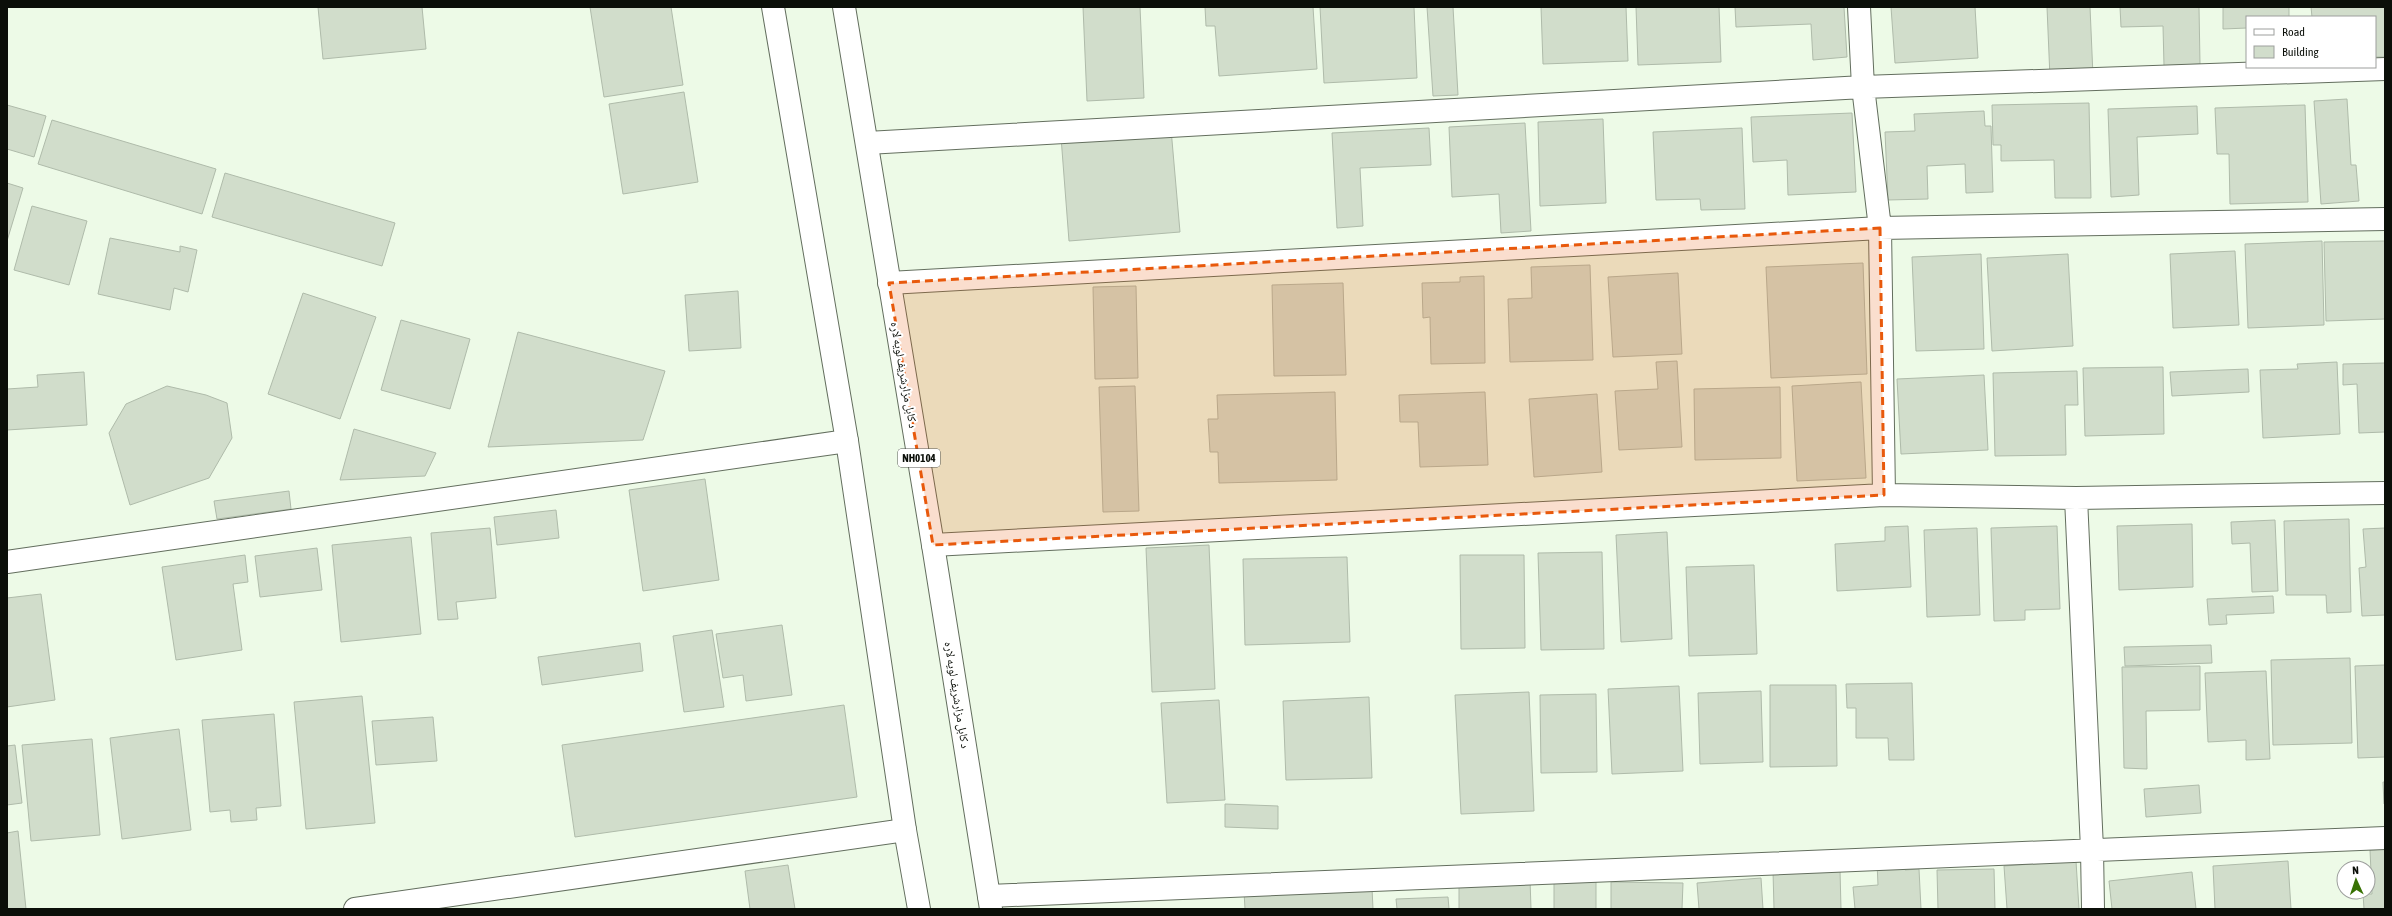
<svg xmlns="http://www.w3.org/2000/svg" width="2392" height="916" font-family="'Asap Condensed','Noto Naskh Arabic',sans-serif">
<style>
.building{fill:#d1ddcb;stroke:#afbbaa}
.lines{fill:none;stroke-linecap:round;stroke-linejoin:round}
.street-casing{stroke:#636e5e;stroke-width:24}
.highway-casing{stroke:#636e5e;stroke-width:24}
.street{stroke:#fff;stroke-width:22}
.highway{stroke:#fff;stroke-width:22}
.marked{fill:#e8590c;fill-opacity:0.2;stroke:#e8590c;stroke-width:3;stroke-dasharray:8 5;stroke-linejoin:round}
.labels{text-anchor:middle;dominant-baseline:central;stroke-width:4;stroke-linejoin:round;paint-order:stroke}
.shield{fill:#fff;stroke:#545753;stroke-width:1}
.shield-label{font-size:11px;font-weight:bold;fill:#0b0f09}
.street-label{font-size:12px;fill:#0b0f09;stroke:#fff}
</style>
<rect width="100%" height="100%" fill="#edfae7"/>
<path class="building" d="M318,7H422L426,49L323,59Z
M590,7H671L683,85L604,97Z
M1083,7H1140L1144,98L1087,101Z
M1205,7H1313L1317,69L1219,76L1215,26H1206Z
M1320,7H1414L1417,78L1324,83Z
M1427,7H1453L1458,95L1433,96Z
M1541,7H1626L1628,61L1543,64Z
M1636,7H1719L1721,62L1638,65Z
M1735,7H1844L1847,57L1813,60L1811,24L1736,27Z
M1891,7H1975L1978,58L1895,63Z
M2047,7H2090L2093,76L2050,78Z
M2120,7H2199L2200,64L2164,66L2163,26L2121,27Z
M2223,7H2289V17H2247V28L2223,29Z
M2311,7H2385V57H2375V17H2312Z
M684,92L698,182L623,194L609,104Z
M2347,99L2351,165H2356L2359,201L2321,204L2314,101Z
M2089,103L2091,198H2055L2054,160L2001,161V145H1993L1992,105Z
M7,105L46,116L34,157L7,149Z
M2305,105L2308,202L2230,204L2229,154H2217L2215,108Z
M2197,106L2198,134L2137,137L2139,195L2111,197L2108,109Z
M1984,111L1985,126H1991L1993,192L1966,193L1965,164L1927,166L1928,199L1888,200L1885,132L1915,131L1914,114Z
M1852,113L1856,192L1788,195L1787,160L1753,162L1751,117Z
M1603,119L1606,203L1540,206L1538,122Z
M52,120L216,169L202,214L38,164Z
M1525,123L1531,231L1501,233L1499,194L1452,197L1449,127Z
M1429,128L1431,165L1360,168L1363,226L1337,228L1332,133Z
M1742,128L1745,209L1701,210L1700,199L1656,200L1653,132Z
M1171,129L1180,232L1069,241L1061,137Z
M225,173L395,223L382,266L212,217Z
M7,183L23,188L7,241Z
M32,206L87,221L69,285L14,270Z
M110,238L180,252V246L197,250L188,292L174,288L170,310L98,294Z
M2322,241L2324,325L2248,328L2245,244Z
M2385,241V319L2326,321L2324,242Z
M2235,251L2239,325L2173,328L2170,254Z
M1981,254L1984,349L1916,351L1912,257Z
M2068,254L2073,346L1992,351L1987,258Z
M1863,263L1867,374L1771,378L1766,267Z
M1590,265L1593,360L1510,362L1508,299L1532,298L1531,267Z
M1678,273L1682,354L1613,357L1608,277Z
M1484,276L1485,363L1431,364L1430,317L1423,318L1422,283L1460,282V277Z
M1343,283L1346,375L1274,376L1272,285Z
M1136,286L1138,378L1095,379L1093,287Z
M738,291L741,348L689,351L685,295Z
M303,293L376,317L340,419L268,394Z
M401,320L470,339L450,409L381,390Z
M518,332L665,371L643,440L488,447Z
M1677,361L1682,447L1619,450L1615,391L1658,389L1656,362Z
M2337,362L2340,434L2263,438L2260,370L2298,369L2297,364Z
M2385,363V432L2359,433L2357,384L2343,385V364Z
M2163,367L2164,434L2085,436L2083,368Z
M2248,369L2249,392L2172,396L2170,372Z
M2077,371L2078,405H2065L2066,455L1995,456L1993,373Z
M84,372L87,425L7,430V389L38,387L37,375Z
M1984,375L1988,450L1901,454L1897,379Z
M1861,382L1866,478L1797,481L1792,386Z
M167,386L206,395L227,403L232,438L209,478L130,505L109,433L126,404Z
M1135,386L1139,511L1103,512L1099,387Z
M1780,387L1781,458L1695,460L1694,389Z
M1335,392L1337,480L1219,483L1218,452H1210L1208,419H1218L1217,395Z
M1485,392L1488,465L1420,467L1418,422H1400L1399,395Z
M1597,394L1602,472L1534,477L1529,399Z
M354,429L436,453L425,476L340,480Z
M705,479L719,580L643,591L629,490Z
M289,491L291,509L217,519L214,501Z
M556,510L559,538L497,545L494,517Z
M2349,519L2351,612L2327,613L2326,595H2286L2284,521Z
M2275,520L2278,591L2252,592L2250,543L2232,544L2231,522Z
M2192,524L2193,587L2119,590L2117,526Z
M1908,526L1911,587L1837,591L1835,544L1885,541V527Z
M2057,526L2060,609L2025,610V620L1994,621L1991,528Z
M490,528L496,598L456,602L458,619L438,620L431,533Z
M1977,528L1980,615L1927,617L1924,530Z
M2385,528V615L2362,616L2359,568L2366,567L2363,529Z
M1667,532L1672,639L1621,642L1616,535Z
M411,537L421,634L341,642L332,545Z
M1209,545L1215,689L1152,692L1146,548Z
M317,548L322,590L260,597L255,556Z
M1602,552L1604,649L1541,650L1538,553Z
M245,555L248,582L233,584L242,650L176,660L162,567Z
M1460,555H1524L1525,648L1461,649Z
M1347,557L1350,642L1245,645L1243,559Z
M1754,565L1757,654L1689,656L1686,567Z
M41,594L55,700L7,707V598Z
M2273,596L2274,613L2226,615L2227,624L2209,625L2207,599Z
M782,625L792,695L746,701L743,675L723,678L716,634Z
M712,630L724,707L684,712L673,636Z
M640,643L643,671L542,685L538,657Z
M2211,645L2212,663L2125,666L2124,647Z
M2350,658L2352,743L2273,745L2271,660Z
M2385,665V757L2358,758L2355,666Z
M2200,666V710L2146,711L2147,769L2124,768L2122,667Z
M2266,671L2270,759L2246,760V740L2208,742L2205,673Z
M1912,683L1914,760H1889L1888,738H1856V708H1847L1846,684Z
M1770,685H1836L1837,766L1770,767Z
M1679,686L1683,771L1612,774L1608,689Z
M1761,691L1763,762L1700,764L1698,693Z
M1529,692L1534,811L1461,814L1455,695Z
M1596,694L1597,772L1541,773L1540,695Z
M362,696L375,823L306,829L294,702Z
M1369,697L1372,778L1286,780L1283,701Z
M1219,700L1225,800L1167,803L1161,703Z
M844,705L857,797L575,837L562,745Z
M274,714L281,806L256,808L257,820L231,822L230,810L210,812L202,720Z
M433,717L437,761L376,765L372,721Z
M179,729L191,830L122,839L110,738Z
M92,739L100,835L31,841L22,745Z
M15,745L22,803L7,805V746Z
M2383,782H2385V804H2384Z
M2199,785L2201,813L2146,817L2144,789Z
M1225,804L1278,806V829L1225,827Z
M18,831L26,909H7V833Z
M2385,849V909H2364L2363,894H2372L2370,850Z
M2076,861L2079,909H2007L2004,866Z
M2288,861L2291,909H2215L2213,866Z
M1904,862L1905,870L1919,869L1921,909H1855L1853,887L1878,885L1877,863Z
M788,865L795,909H750L745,871Z
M1994,869L1995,909H1938L1937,870Z
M1840,870L1841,909H1774L1773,871Z
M2192,872L2196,909H2112L2109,881Z
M1761,878L1763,909H1699L1697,883Z
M1459,879H1530L1531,909H1459Z
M1554,879H1596V909H1554Z
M1611,882L1683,883L1682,909H1611Z
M1372,888L1373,909H1245L1244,892Z
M1448,897L1449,909H1397L1396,899Z"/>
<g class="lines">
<g class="street-casing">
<path id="street" d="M1859,7L1863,87L1880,228L1884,495
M867,143L1863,87L2385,69
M889,283L1880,228L2385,219
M2076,498L2092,849L2093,909
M933,545L1884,495L2076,498L2385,493
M7,562L847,441
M989,896L2385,838
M355,909L905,830"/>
</g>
<g class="highway-casing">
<path id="highway" d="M773,7L847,441L905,830L919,909
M844,7L933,545L991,909"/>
</g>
<use href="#street" class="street"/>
<use href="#highway" class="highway"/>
</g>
<path class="marked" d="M1880,228L1884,495L933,545L889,283Z"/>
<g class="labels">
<rect class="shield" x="898" y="449" width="42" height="18" rx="3"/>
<g class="shield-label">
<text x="919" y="458">NH0104</text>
</g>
<g class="street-label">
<text transform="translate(904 375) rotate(80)">د کابل مزارشریف لویه لاره</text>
<text transform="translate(957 695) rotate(81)">د کابل مزارشریف لویه لاره</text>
</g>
</g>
<rect width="2392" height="916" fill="none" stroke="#0b0f09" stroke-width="16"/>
<rect x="2246" y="16" width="130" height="52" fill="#ffffff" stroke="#9d9f9d"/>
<rect x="2254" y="29" width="20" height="6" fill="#ffffff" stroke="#9d9f9d"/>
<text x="2282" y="36" font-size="12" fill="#0b0f09">Road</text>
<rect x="2254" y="46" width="20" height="12" fill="#d1ddcb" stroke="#9d9f9d"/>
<text x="2282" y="56" font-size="12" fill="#0b0f09">Building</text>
<g transform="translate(2356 880) rotate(357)"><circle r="19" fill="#ffffff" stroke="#9d9f9d"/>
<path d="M0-3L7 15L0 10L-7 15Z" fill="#387204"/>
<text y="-6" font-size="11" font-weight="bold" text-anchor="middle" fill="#0b0f09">N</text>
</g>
</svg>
